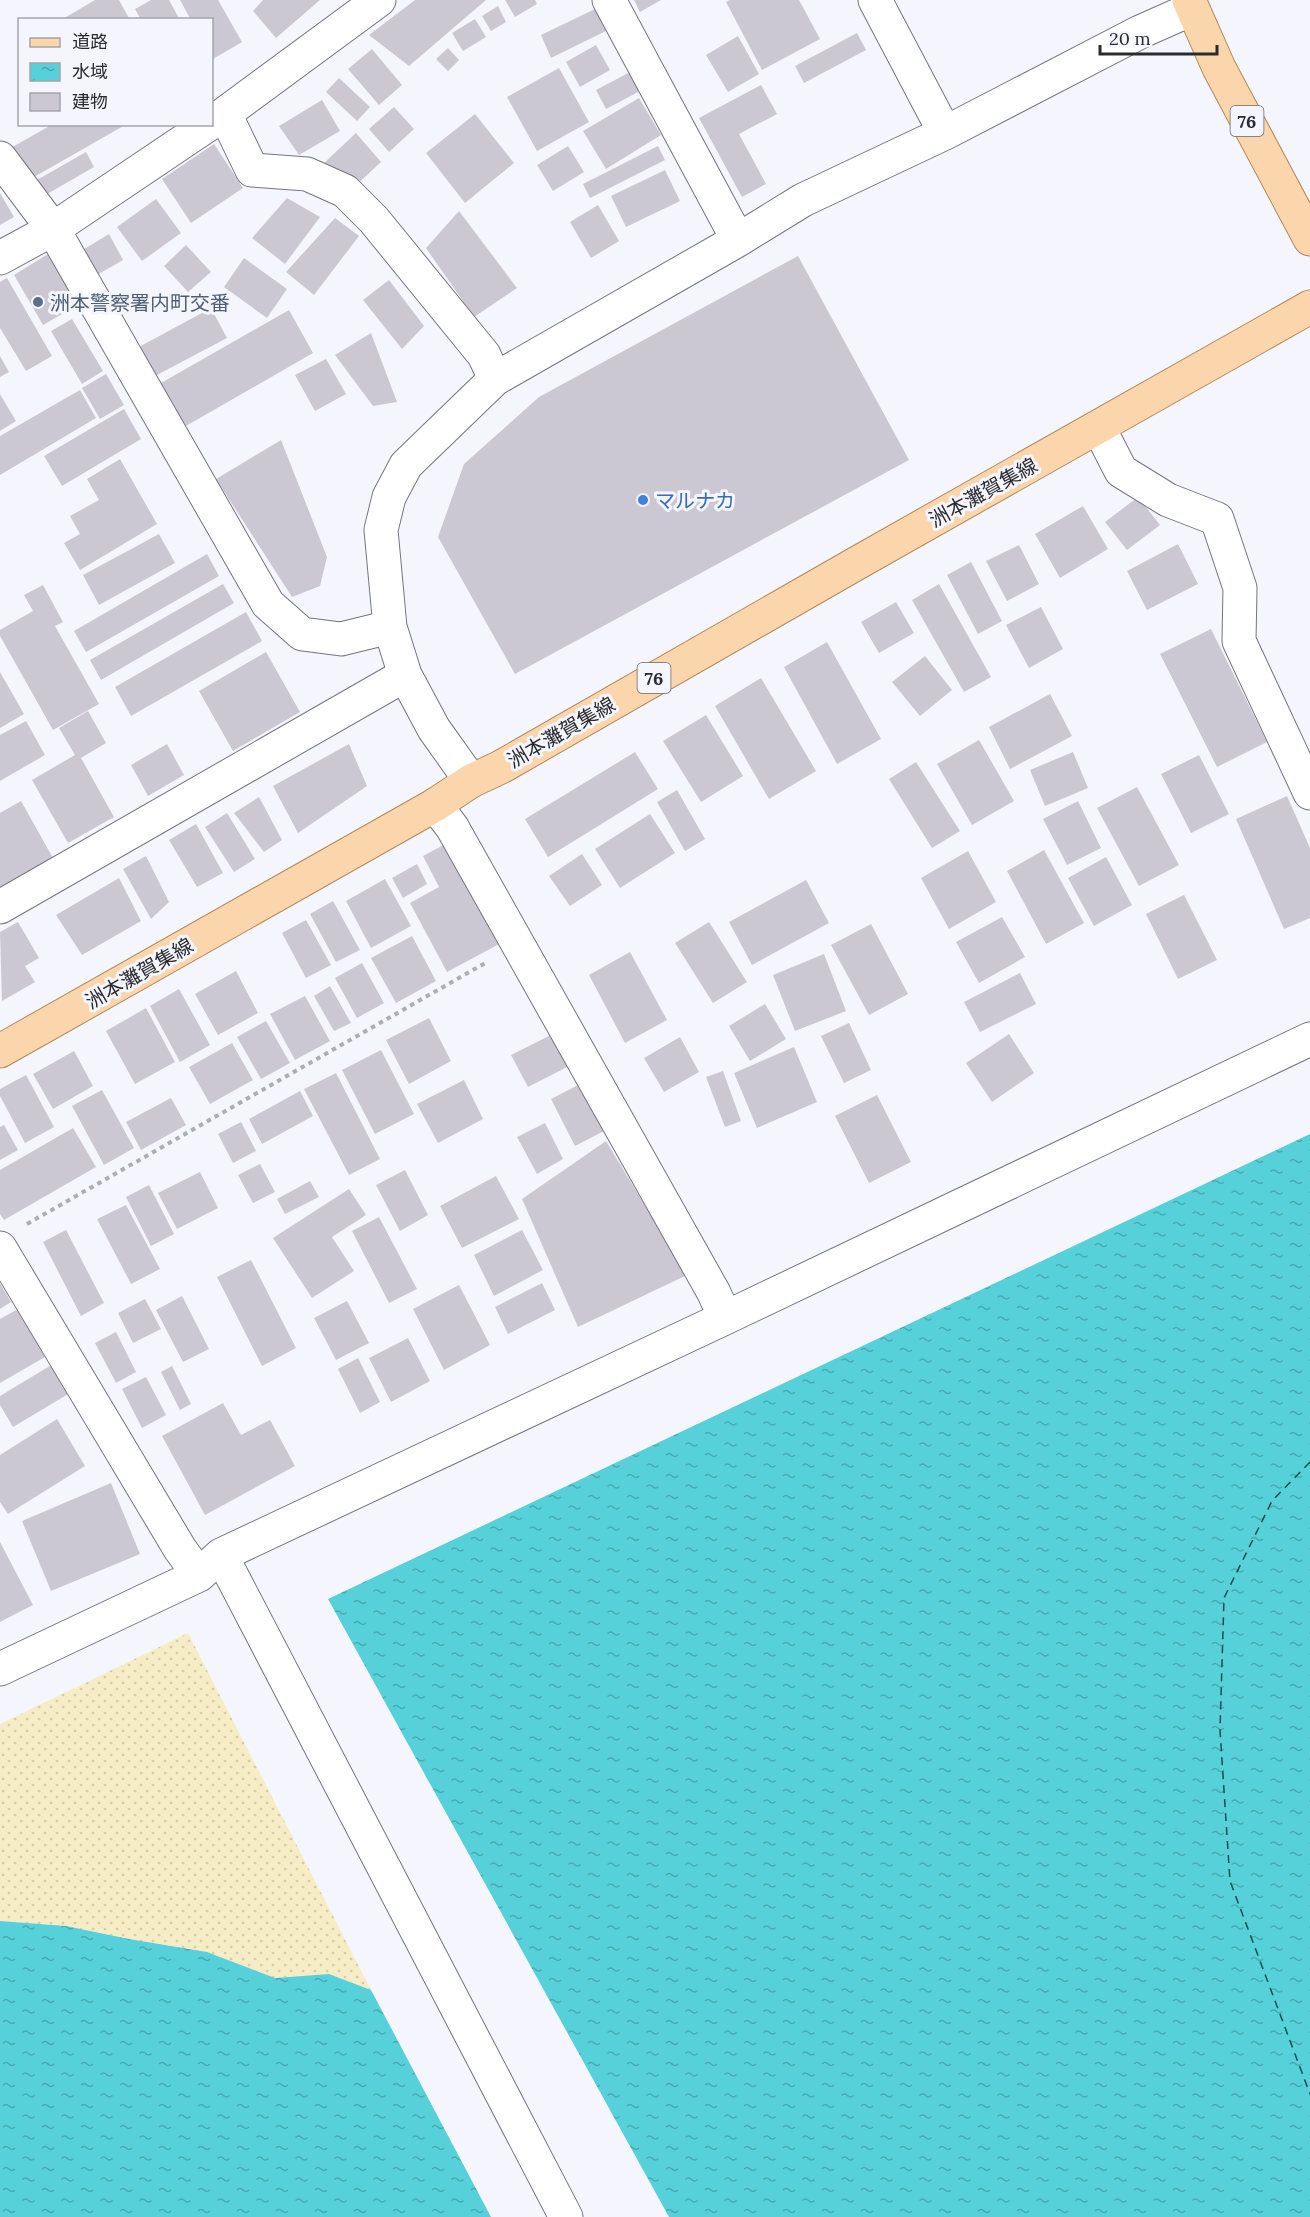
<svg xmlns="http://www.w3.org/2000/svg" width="1310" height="2217" font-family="Lora,'Noto Sans JP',serif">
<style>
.sand{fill:url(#sand-dots)}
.water{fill:url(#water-ripples)}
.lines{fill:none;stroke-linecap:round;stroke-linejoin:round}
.ferry{stroke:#174d50;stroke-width:1.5;stroke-dasharray:8 6;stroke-linecap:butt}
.building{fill:#ccc8d3}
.minor-casing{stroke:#74757f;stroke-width:35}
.major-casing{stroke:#b1885c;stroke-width:35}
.path{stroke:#adadb4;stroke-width:4;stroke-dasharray:4.5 4.5;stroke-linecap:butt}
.minor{stroke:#fff;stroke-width:33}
.major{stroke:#fbd6ac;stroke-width:33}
.service-dot{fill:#5c6f8a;stroke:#f5f5fe;stroke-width:2}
.shop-dot{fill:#3f7fe0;stroke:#f5f5fe;stroke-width:2}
.labels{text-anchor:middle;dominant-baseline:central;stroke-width:6;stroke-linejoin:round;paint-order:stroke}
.shield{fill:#f5f5fe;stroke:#67686d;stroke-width:1.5}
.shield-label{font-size:18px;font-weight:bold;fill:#2a2b2f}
.service-label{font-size:20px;fill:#4e5e75;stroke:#f5f5fe;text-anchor:start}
.street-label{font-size:20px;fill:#2a2b2f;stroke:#f5f5fe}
.shop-label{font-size:20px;fill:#366cbe;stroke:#f5f5fe;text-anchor:start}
</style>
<defs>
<pattern id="sand-dots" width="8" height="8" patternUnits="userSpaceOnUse" patternTransform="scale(1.5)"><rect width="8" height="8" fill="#f6edc7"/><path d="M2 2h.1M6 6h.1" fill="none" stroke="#d3cbab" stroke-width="1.8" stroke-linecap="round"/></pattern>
<pattern id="water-ripples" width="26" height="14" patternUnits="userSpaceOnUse" patternTransform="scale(1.5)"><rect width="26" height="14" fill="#56d1d9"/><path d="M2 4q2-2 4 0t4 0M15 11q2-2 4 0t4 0" fill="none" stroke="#47aab0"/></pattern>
</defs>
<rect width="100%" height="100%" fill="#f5f5fe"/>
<path class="sand" d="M188,1633L371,1990L329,1974L275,1978L207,1952L128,1939L66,1926L0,1921V1724Z"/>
<path class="water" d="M1310,1134V2217H669L328,1599Z
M0,1921L66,1926L129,1939L207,1952L275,1978L329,1974L371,1990L491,2217H0Z"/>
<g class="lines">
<path class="ferry" d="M1310,1462L1272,1501L1224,1598L1220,1730L1230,1881L1310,2094"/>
</g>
<path class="building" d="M95,0H119L130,20H61Z
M151,0H169L180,20H141L135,9Z
M180,0H218L242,42L213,59L212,20H191Z
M263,0H320L276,38L253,11Z
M415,0H486L409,66L369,35Z
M505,0H535L537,4L515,17Z
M634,0H661L640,12Z
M730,0H799L820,39L762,70L726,2Z
M498,6L506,22L491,31L482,16Z
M595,9L606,31L551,58L541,35Z
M475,19L486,37L463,51L452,33Z
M857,33L866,50L804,83L795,66Z
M738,36L759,74L728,92L706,55Z
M596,45L610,70L580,87L566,62Z
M448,48L459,60L448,71L436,59Z
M372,49L402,85L379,105L348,69Z
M559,68L589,122L537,151L507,97Z
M634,70L644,89L606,109L596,90Z
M339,78L370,107L357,121L326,92Z
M761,85L777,114L739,134L766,184L742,197L699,118Z
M639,98L661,135L606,169L583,131Z
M322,100L340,131L299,155L279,126Z
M394,107L414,129L389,152L369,129Z
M475,114L514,163L465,203L426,153Z
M53,124H127L13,189L0,154Z
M356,133L381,162L351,190L324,163Z
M214,144L243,188L191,223L162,179Z
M568,146L584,172L553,191L537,165Z
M658,146L665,160L590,198L583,184Z
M86,152L94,167L23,208L14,193Z
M665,170L680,201L626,227L611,196Z
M0,193L14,217L0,225Z
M287,198L320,217L285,264L252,238Z
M156,199L181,233L142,261L117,227Z
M598,205L619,241L591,258L570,222Z
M459,211L517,288L474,317L426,248Z
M335,218L359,236L314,295L286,272Z
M109,234L123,260L90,279L76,254Z
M186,245L211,272L188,292L164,266Z
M48,254L78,305L43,325L14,275Z
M798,256L909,460L515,674L438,537L464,464L539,397Z
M244,258L287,289L267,318L224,287Z
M7,278L52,356L26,371L0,328V282Z
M389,280L424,326L402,349L363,300Z
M211,308L227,338L155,376L139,347Z
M289,310L313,353L179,430L154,387Z
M72,319L103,371L82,384L51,331Z
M371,333L397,402L373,406L335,355Z
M0,356L9,372L0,377Z
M326,359L346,394L315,411L295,375Z
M106,374L124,405L100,419L82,388Z
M80,390L96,418L0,475V436Z
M0,394L16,421L0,431Z
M124,409L141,439L62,486L44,456Z
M281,440L327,557L320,586L292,597L216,479Z
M120,459L157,524L80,570L64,543L80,534L70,516L99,500L87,479Z
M1138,497L1160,525L1127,550L1105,522Z
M1083,506L1108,549L1060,578L1035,534Z
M159,534L175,563L99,605L83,575Z
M1178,544L1198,584L1147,610L1127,571Z
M1019,545L1039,584L1007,601L986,561Z
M207,554L219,576L86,652L74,631Z
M971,562L1002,621L978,634L947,575Z
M223,584L234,603L101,680L90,660Z
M939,584L991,677L964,692L912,600Z
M43,585L63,622L55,626L99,704L53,730L0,636V630L33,611L24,595Z
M896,602L914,633L879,653L861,622Z
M1041,607L1063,649L1029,668L1006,625Z
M246,612L262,641L131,716L115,687Z
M1211,629L1267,742L1217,767L1160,654Z
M827,642L881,739L837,764L784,667Z
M266,652L300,712L233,751L199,691Z
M925,656L952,690L920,716L892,682Z
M0,672L24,714L0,728Z
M761,678L816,771L769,799L715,706Z
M1050,694L1072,736L1010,769L989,727Z
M88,711L106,743L81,758L114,817L68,843L32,780L75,755L59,728Z
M706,715L743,776L701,802L663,741Z
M26,721L45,755L0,781V735Z
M979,740L1014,801L972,825L937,764Z
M167,744L184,775L148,796L131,765Z
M349,744L367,786L298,833L273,786Z
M635,752L658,789L548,857L525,819Z
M1073,752L1088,788L1045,806L1030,770Z
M1199,755L1229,814L1191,833L1161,774Z
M916,762L960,831L932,848L889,779Z
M1137,787L1179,865L1139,886L1097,808Z
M677,790L705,839L685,851L657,802Z
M1287,796L1310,848V918L1284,929L1236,819Z
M259,797L282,840L264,852L234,813Z
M21,801L53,858L0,888V813Z
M1078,801L1101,848L1067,865L1043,819Z
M227,813L255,859L234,872L205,827Z
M650,814L675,853L620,888L595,849Z
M196,824L223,873L197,887L169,840Z
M449,842L503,942L447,972L410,903L439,887L423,856Z
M1044,850L1084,923L1046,944L1007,871Z
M968,851L996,902L949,929L921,878Z
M582,854L602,885L570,906L549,876Z
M146,856L169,902L151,919L123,869Z
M1106,857L1132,905L1094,926L1068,878Z
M417,864L427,884L403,898L392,878Z
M119,878L141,921L82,955L56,915Z
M385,879L411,926L371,948L346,901Z
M806,880L829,923L752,965L729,922Z
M1184,895L1217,960L1178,979L1146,914Z
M333,901L360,950L336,962L310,914Z
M1002,917L1025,957L979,983L956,942Z
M306,920L331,965L306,978L282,933Z
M18,922L39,958L25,966L35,982L2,1001L0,932Z
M709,922L747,982L713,1003L675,943Z
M871,924L908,994L869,1015L831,945Z
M412,936L436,981L396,1003L371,958Z
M630,952L667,1020L625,1043L589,975Z
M824,954L846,1011L795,1031L773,975Z
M362,963L384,1003L357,1018L335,978Z
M236,971L258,1013L218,1035L195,994Z
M1020,973L1036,1004L980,1032L964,1002Z
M330,986L351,1023L334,1031L314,996Z
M179,989L210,1045L180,1062L150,1006Z
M305,996L330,1041L295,1060L270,1014Z
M765,1004L786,1039L750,1061L729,1026Z
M146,1008L175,1062L135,1084L106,1031Z
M429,1018L451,1061L409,1084L386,1040Z
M266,1021L290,1063L261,1079L237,1037Z
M849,1023L871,1070L844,1083L821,1036Z
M557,1032L573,1064L528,1087L511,1055Z
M1009,1034L1034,1073L992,1102L966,1063Z
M680,1037L699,1072L664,1092L644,1058Z
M232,1043L253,1080L210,1104L189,1067Z
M794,1047L817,1102L757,1128L734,1073Z
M381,1050L414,1114L375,1134L342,1070Z
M74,1051L93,1086L53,1109L33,1074Z
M723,1071L741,1121L725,1127L706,1077Z
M336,1073L380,1159L349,1175L304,1089Z
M26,1075L54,1127L25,1143L0,1096V1089Z
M464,1080L483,1119L438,1143L417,1104Z
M580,1084L604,1131L575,1146L551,1099Z
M102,1090L134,1148L104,1165L72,1106Z
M300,1091L313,1116L262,1144L249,1119Z
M877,1095L911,1162L869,1183L835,1116Z
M171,1098L186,1125L141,1150L126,1122Z
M241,1122L256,1151L233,1163L218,1134Z
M545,1123L563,1159L537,1174L517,1137Z
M4,1125L18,1150L0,1160V1127Z
M73,1128L96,1167L4,1220L0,1214V1170Z
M606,1141L687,1275L578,1327L522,1199Z
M260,1164L275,1192L253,1203L238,1175Z
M405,1170L428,1215L400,1231L376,1185Z
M200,1172L218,1208L177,1229L158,1193Z
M496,1176L519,1219L462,1248L440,1206Z
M310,1181L319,1197L285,1214L277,1199Z
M149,1185L174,1234L151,1246L126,1197Z
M349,1189L366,1215L332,1237L354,1271L312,1298L273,1238Z
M126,1205L160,1269L131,1284L97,1219Z
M379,1217L417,1289L389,1303L352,1231Z
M66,1230L104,1303L81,1316L43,1242Z
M522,1230L543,1270L494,1296L474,1255Z
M251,1260L296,1348L262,1366L217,1277Z
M0,1283L11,1302L0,1309Z
M542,1283L555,1310L508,1334L495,1307Z
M459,1285L490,1345L444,1370L413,1309Z
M182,1296L209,1349L183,1362L156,1310Z
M145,1299L161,1329L133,1343L118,1313Z
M347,1301L369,1343L336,1360L314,1318Z
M18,1309L45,1357L0,1383V1319Z
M116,1332L136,1372L116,1383L95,1343Z
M408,1338L430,1381L391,1402L369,1358Z
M358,1358L380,1402L360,1413L338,1369Z
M53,1364L70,1393L13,1427L0,1405V1396Z
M172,1366L191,1404L180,1410L161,1372Z
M146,1377L166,1415L142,1428L122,1389Z
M223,1403L241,1435L270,1420L295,1466L205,1515L162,1436Z
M57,1419L85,1466L8,1514L0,1502V1455Z
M111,1483L140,1554L51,1591L22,1521Z
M0,1542L33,1605L0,1622Z"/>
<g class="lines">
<g class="minor-casing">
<path id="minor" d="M609,0L738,240
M875,0L945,133
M225,114L252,170L307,174L345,191L374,220L484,355L495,379
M212,123L379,0
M0,158L53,229L268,604L302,634L341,639L390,627
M0,258L53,229L209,124
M1099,428L1121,471L1168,500L1217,519L1240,588L1239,641L1310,793
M471,781L434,729L405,675L390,627L381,530L389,497L406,465L495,379L738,240L803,200L945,133L1140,32L1192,9
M435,805L452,827L714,1293L725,1318
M0,907L405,675
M0,1248L180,1549L199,1575
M221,1555L566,2217
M0,1669L199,1575L221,1555L725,1318L1310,1039"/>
</g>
<g class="major-casing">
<path id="major" d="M1189,0L1219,68L1310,239
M0,1051L435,805L471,781L501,767C770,612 1039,459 1310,307"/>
</g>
<path class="path" d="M27,1224L487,962"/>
<use href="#minor" class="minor"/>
<use href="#major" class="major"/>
</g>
<circle class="service-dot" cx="38" cy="302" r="6"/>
<circle class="shop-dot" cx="643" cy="500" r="6"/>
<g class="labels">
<g class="shield">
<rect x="1230.5" y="106" width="33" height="30" rx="4.5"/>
<rect x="637.5" y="663" width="33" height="30" rx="4.5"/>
</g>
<g class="shield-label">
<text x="1247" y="121">76</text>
<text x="654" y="678">76</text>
</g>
<g class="service-label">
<text x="50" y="302">洲本警察署内町交番</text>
</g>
<g class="street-label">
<text transform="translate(983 492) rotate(-29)">洲本灘賀集線</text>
<text transform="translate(561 732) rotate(-30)">洲本灘賀集線</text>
<text transform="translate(139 973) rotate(-30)">洲本灘賀集線</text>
</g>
<g class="shop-label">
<text x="655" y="500">マルナカ</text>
</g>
</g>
<rect x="18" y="18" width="195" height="108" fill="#f5f5fe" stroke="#a4a4ab" stroke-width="1.5"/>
<rect x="30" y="38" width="30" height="9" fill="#fbd6ac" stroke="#a4a4ab" stroke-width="1.5"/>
<text x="72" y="48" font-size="18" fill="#2a2b2f">道路</text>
<rect x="30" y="63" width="30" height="18" fill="url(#water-ripples)" stroke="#a4a4ab" stroke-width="1.5"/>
<text x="72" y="78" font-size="18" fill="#2a2b2f">水域</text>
<rect x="30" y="93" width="30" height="18" fill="#ccc8d3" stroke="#a4a4ab" stroke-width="1.5"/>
<text x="72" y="108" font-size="18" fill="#2a2b2f">建物</text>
<path d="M1100 45v9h117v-9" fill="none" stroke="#2a2b2f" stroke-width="3"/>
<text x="1109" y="45" font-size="18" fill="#2a2b2f" stroke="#f5f5fe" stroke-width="4.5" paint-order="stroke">20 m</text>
</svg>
